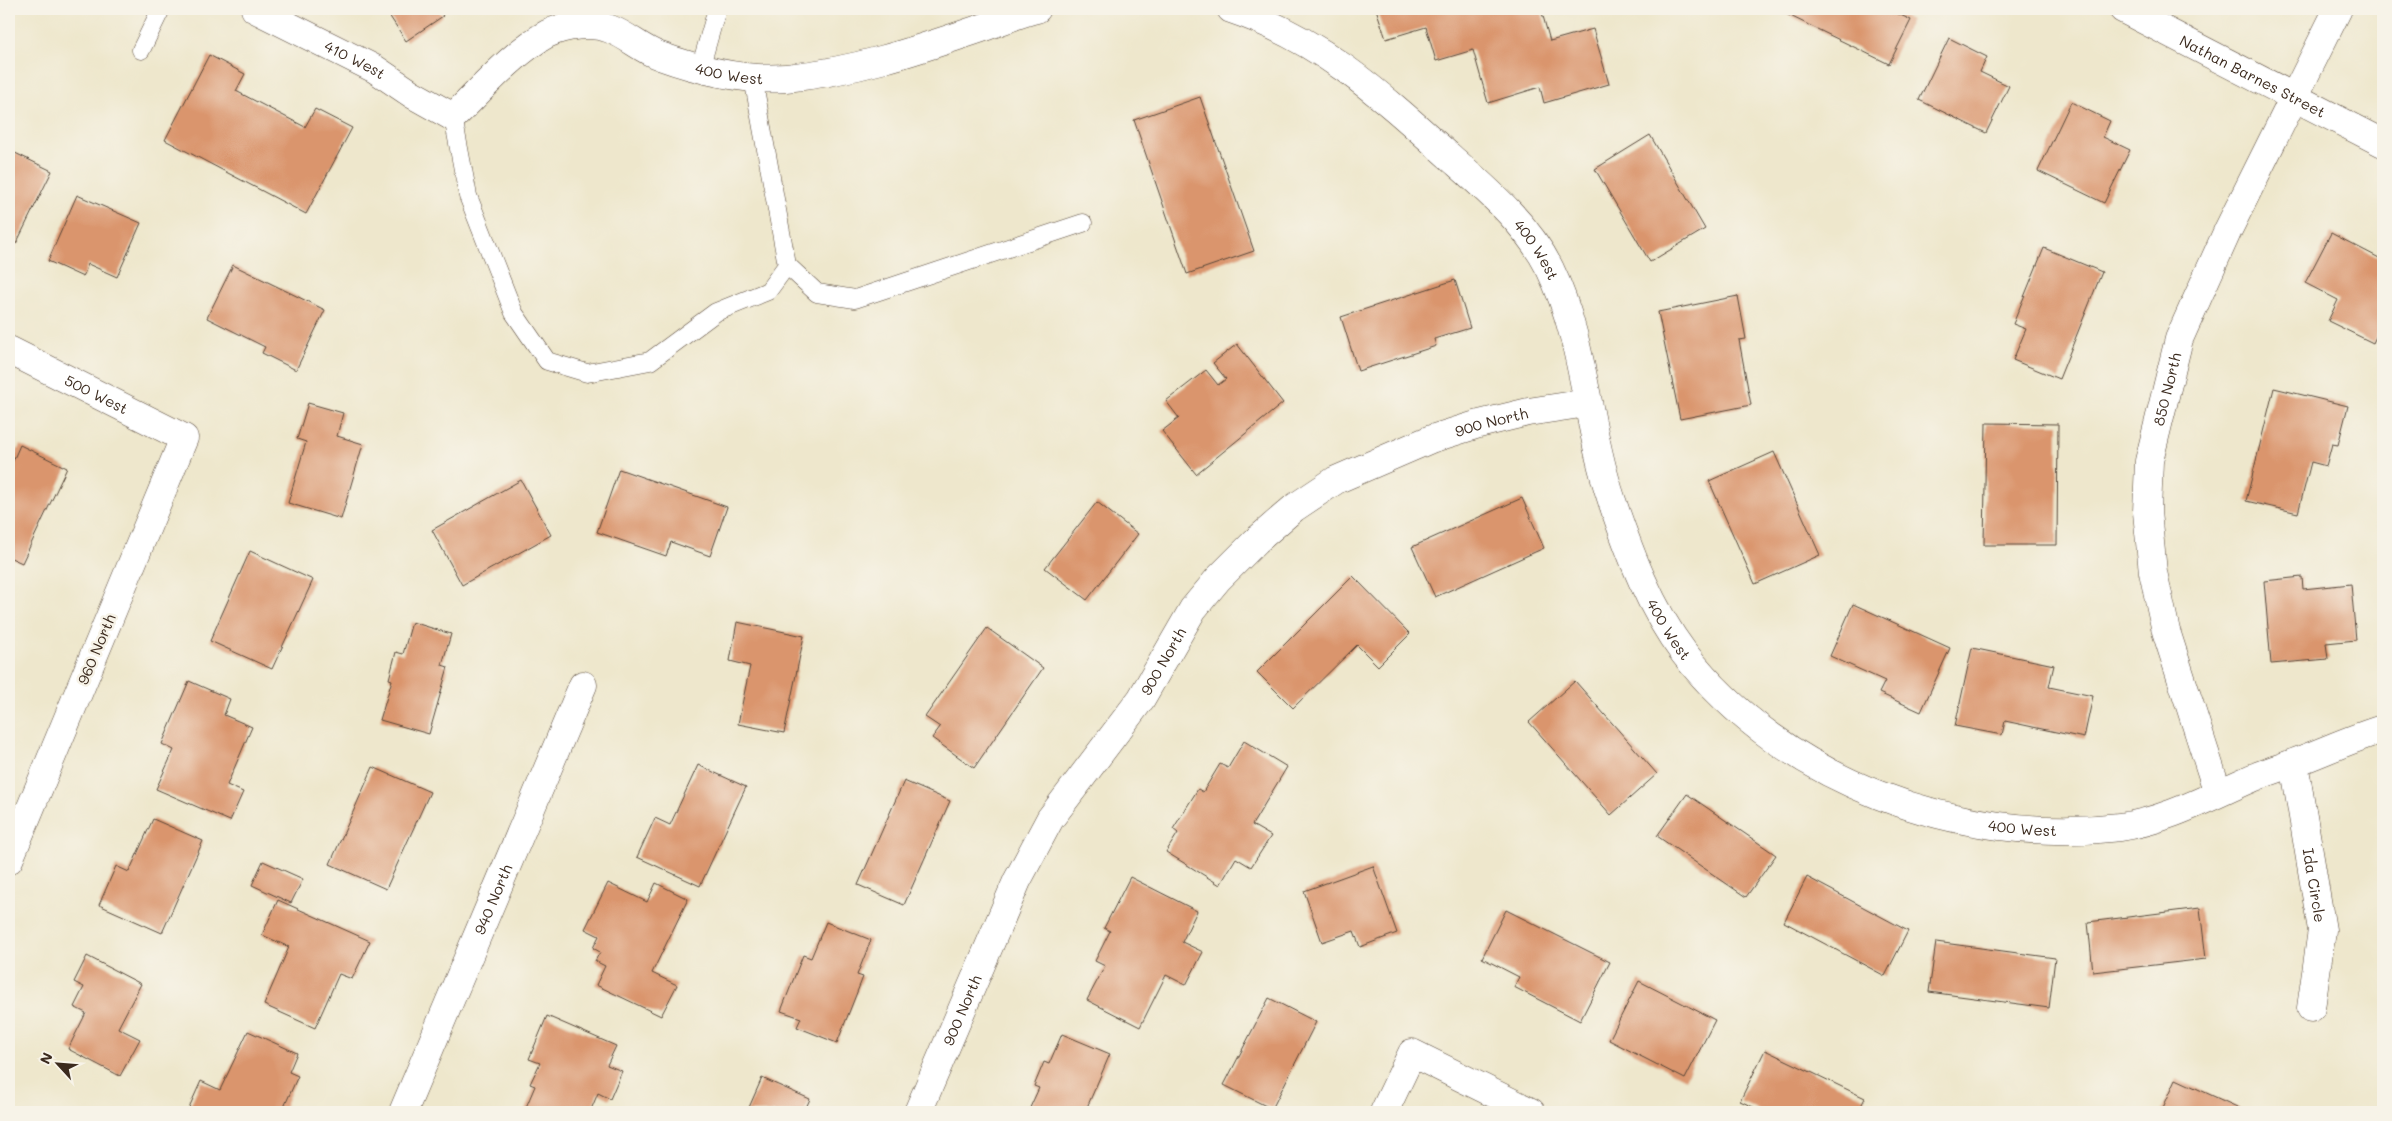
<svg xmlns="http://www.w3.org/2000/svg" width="2392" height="1121" font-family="Mali,sans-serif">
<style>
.building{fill:#da956d}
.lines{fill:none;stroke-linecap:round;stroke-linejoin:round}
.service-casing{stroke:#564638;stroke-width:19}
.minor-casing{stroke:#564638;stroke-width:29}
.service{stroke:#fff;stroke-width:18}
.minor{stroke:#fff;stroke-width:28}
.labels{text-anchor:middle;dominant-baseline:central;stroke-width:5;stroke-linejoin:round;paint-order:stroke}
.street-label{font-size:15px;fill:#3b2a1e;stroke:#f7f3e8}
</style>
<rect width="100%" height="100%" fill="#f7f3e8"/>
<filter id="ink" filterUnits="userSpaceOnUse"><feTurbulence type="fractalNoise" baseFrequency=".02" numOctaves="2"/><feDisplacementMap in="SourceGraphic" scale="10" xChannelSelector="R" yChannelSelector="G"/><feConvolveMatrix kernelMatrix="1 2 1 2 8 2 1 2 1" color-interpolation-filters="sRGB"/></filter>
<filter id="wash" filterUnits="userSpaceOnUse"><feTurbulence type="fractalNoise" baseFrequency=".0096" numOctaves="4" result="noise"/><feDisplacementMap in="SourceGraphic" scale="20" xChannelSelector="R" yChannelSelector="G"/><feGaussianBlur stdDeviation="1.12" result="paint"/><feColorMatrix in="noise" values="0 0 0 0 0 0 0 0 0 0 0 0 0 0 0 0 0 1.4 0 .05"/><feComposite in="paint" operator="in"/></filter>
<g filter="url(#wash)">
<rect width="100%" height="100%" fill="#eee7cc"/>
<g id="blocks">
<path class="building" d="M385,9H438L443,16L406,41Z
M1376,9H1541L1550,41L1593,29L1609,84L1544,103L1540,87L1488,103L1473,50L1436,61L1426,27L1386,39Z
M1781,9H1888L1911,20L1889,64L1780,11Z
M1949,38L1987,57L1980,72L2009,86L1986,133L1919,100Z
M209,55L245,74L236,91L305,127L315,109L352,128L306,214L165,140Z
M1200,97L1254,251L1187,274L1134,120Z
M2071,102L2110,121L2103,137L2130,150L2104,203L2038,171Z
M1650,135L1705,229L1650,262L1595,169Z
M9,150L52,171L16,244L9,240Z
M77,195L141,223L117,277L88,264L83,277L48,261Z
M2331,233L2383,260V322L2373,343L2328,321L2338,300L2305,283Z
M2044,248L2102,272L2059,379L2013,360L2026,329L2013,324Z
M233,265L325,310L296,370L262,353L265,347L207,318Z
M1455,280L1470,328L1434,339L1436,346L1358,371L1341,317Z
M1738,296L1746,339L1739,340L1751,405L1680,419L1658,312Z
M1237,344L1283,403L1196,474L1162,431L1179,418L1166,401L1206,370L1218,385L1226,379L1213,363Z
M2274,388L2348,406L2338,445L2332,444L2326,466L2311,462L2298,513L2246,501Z
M308,403L343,413L337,436L363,444L341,519L288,503L306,442L297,439Z
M1986,423L2058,424L2057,545H1984Z
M20,445L67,468L22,563L9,557V470Z
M1774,452L1820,555L1755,584L1709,481Z
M619,469L727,507L710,556L671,542L666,556L597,532Z
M521,480L551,535L462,585L432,530Z
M1522,498L1544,548L1435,597L1412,547Z
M1097,502L1138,534L1087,600L1045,568Z
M250,551L313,580L272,669L210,641Z
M1353,576L1410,634L1378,666L1357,645L1293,708L1257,672Z
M2302,577L2303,589L2351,584L2356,640L2326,643L2328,659L2271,664L2264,581Z
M1853,604L1950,648L1921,712L1879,693L1885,681L1830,656Z
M412,622L451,634L442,665L448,667L429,734L380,720L392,680L389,679L396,652L403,654Z
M737,622L804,636L784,733L738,724L750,666L730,661Z
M987,628L1043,668L974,768L932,738L940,727L925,717Z
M1972,648L2054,665L2049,687L2093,696L2084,738L2005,721L2002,735L1955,726Z
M189,681L230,699L224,715L252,727L227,785L243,792L230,821L156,789L174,750L162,744Z
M1575,681L1657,774L1611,815L1529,722Z
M1244,741L1287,767L1252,825L1271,836L1251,867L1236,858L1220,885L1166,852L1178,833L1173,829L1198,789L1203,792L1220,764L1228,768Z
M698,765L746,787L700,886L637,857L655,818L670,825Z
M373,767L430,792L386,889L330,864Z
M904,781L950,801L904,905L858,885Z
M1687,794L1776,855L1746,897L1657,836Z
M153,819L203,841L162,933L99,905L116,866L129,872Z
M263,861L303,879L291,903L252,885Z
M1373,866L1397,933L1360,947L1354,931L1322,942L1304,891Z
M1130,877L1197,911L1182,942L1203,952L1186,985L1166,975L1140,1027L1087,1000L1105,966L1095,961L1110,931L1104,928Z
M1807,877L1908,931L1885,976L1784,922Z
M608,883L647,902L656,883L688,899L652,973L677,985L661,1016L596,985L605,966L595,961L600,952L593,948L599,936L585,929Z
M278,900L370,941L352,979L339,974L315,1028L264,1005L289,947L262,935Z
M2200,908L2206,959L2093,972L2088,922Z
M1506,910L1610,962L1580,1021L1514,987L1519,977L1482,958Z
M826,922L871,940L857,975L863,977L837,1043L797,1027L801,1018L781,1011L803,955L811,958Z
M1936,942L2055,958L2049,1008L1929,992Z
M87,956L141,984L118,1028L140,1039L120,1076L68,1049L86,1013L74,1007L84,987L74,982Z
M1639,981L1715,1020L1685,1079L1609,1040Z
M1269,998L1316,1022L1272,1109L1224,1085Z
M547,1016L616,1046L607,1065L622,1071L610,1099L598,1093L590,1112H524L535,1086L530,1084L540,1063L529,1059Z
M248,1031L297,1053L289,1072L298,1076L284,1107L296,1112H187L201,1081L220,1090Z
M1062,1034L1110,1054L1085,1112H1028L1039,1088L1034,1086L1044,1062L1049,1064Z
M1765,1050L1865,1098L1858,1112H1764L1740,1101Z
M762,1078L810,1099L804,1112H747Z
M2176,1079L2248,1112H2161Z"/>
</g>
</g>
<g filter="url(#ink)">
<use href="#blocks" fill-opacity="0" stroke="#564638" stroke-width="1"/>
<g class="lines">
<g class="service-casing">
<path id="service" d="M141,50L161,9
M700,69L717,9
M753,78L787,265
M453,117L468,196L514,313L547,361L587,373L650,361L716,312L768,291L787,265L817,293L855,299L1083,223"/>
</g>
<g class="minor-casing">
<g id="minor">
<path id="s1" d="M255,9L375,69L412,94L453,117C480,91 515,51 547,34C565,25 591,22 610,29C627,35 642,50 660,56C699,70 744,81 786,78C852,72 914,51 976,30C997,23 1016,14 1037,9"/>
<path id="s2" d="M1231,9C1320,39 1380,94 1449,156C1486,189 1527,223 1550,269C1585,341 1586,425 1612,501C1630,554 1650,608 1684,653C1783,781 1960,846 2120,827C2165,821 2207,798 2248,780C2263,773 2278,769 2293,763C2323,752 2352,738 2383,729"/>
<path id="s3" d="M2123,9L2383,143"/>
<path id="s4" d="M9,350L184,438L9,860"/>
<path id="s5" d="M2294,763L2322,930L2311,1008"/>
<path id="s6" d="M2218,793L2166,631L2153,572L2147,512L2149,461L2179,339L2228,230L2338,9"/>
<path id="s7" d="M403,1112L583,685"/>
<path id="s8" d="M918,1112L1017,881L1050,819L1141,699L1193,609L1218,579L1256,541L1294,508L1336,480L1431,439L1479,424L1528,412L1587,403"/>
<path d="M1384,1112L1412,1053L1531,1112"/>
</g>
</g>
<use href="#service" class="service"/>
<use href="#minor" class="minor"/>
</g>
</g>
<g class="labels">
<g class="street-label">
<text stroke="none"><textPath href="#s1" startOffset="112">410 West</textPath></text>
<text stroke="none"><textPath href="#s1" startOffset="545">400 West</textPath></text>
<text stroke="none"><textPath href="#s3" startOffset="146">Nathan Barnes Street</textPath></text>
<text stroke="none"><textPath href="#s2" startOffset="394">400 West</textPath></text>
<text stroke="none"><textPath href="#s6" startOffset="416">850 North</textPath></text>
<text stroke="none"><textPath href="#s4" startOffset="98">500 West</textPath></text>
<text stroke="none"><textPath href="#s8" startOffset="936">900 North</textPath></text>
<text stroke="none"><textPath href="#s2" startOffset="799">400 West</textPath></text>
<text transform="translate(96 649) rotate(-67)">960 North</text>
<text stroke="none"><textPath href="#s8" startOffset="516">900 North</textPath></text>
<text stroke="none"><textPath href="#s2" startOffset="1219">400 West</textPath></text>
<text stroke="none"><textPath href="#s5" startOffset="124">Ida Circle</textPath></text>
<text stroke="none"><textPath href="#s7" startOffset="231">940 North</textPath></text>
<text stroke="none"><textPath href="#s8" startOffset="111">900 North</textPath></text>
</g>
</g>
<rect width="2392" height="1121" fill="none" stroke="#f7f3e8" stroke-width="30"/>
<g transform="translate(58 1064) rotate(296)" stroke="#f7f3e8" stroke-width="4" paint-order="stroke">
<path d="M0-4L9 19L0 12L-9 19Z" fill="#3b2a1e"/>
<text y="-8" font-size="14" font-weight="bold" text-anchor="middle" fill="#3b2a1e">N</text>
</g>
</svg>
